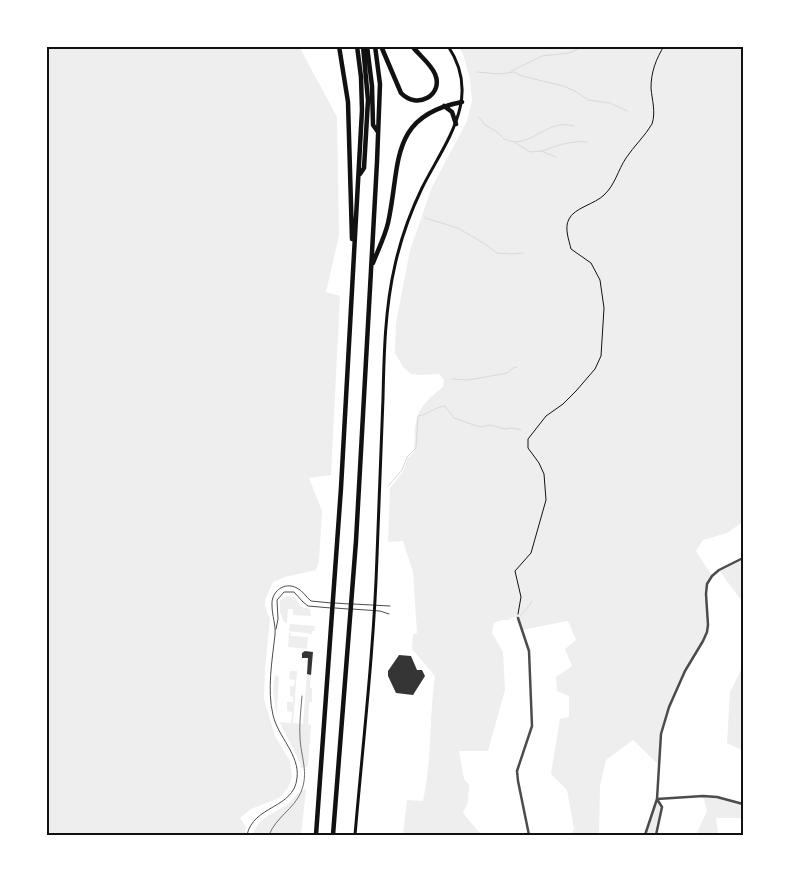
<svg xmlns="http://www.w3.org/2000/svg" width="789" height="881" font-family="Literata,serif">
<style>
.green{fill:#eee}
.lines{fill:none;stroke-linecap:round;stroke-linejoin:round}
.stream{stroke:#d9d9d9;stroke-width:1}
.building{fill:#353535}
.path{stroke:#111;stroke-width:1}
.service{stroke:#4c4c4c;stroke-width:1}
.minor{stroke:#4c4c4c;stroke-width:2.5}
.secondary{stroke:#111;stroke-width:3}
.motorway{stroke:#111;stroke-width:4.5}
.rail{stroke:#707070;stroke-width:1}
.neatline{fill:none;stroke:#111;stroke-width:2}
</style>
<rect width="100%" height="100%" fill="#fff"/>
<path class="green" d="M46,46H299L337,117L339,236L326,292L340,296L331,475L309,478L322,511L319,561L316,570L285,577L273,582L265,600V606L270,619L265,670L264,699L275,736L290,761L292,777L288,788L279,798L251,809L240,818L246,827L244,835H46Z
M458,46H743V522L727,533L703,540L696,551L712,576L707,584L706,594L708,625L707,632L685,671L661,734L659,765L633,740L606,760L600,786L599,835H571L574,829L567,790L551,774L560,719L569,717V696L557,691L556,677L572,666L565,649L576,640L569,623L567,621L522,630L518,618L514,617L508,620H502L494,623L493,626L492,633L503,652L505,690L488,751H459L464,779L469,785L468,802L463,813L477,830L483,835H403L407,800L423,801C432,760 429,717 435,676L412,649L413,634L417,633L413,572L403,541L388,542L390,488L403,472L407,459L414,452C415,418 414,409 443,387L444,380L439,374L421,375L411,374L403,367L395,353L396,323L410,250L432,187L467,121L472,101L470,79L463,54Z
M743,558V596L740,599L719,570Z
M287,596L294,597L302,607L310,609L311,616L293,615V609H288L287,623L284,622L280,612V601Z
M290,624L315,626L314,631H312V634L289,631Z
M289,633H291V636L308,637L307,649L288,647Z
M743,666V751L727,743L730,692Z
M290,671H297L293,723L303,724L307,674L311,675L310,688H312V702H309L308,724L311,725L308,767L301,768C297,751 286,738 280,722L291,723L292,712L287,711V702H293V697L290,696V686H294L295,680L289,679Z
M275,675L279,677L277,711L276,712L273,690Z
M306,789L301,835H253C257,818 275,813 288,804C295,798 296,793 306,789Z
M703,796L717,797L743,804V818H716L718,835H696L707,811Z
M657,799L662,807L656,835H645Z"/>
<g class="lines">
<path class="stream" d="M511,71L542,56L569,53L585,46
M477,72L499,74L514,72L522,76L563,86L575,91L588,100L610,103L627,111
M479,117L485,125L497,132L504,139L514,142L530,152L541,151L556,157
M515,142C538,141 549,119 574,126
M542,151C555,146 573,140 587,142
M425,218L458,228L485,244L497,253L512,254L523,253
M452,379L467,380L480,378L507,373L513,368L517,367
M388,486L402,470L407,457L416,448L418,416C428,415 434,407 445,406L454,418L474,425L482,427L490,425L505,429L513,428L521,430
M520,616L530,605L532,601"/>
</g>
<path class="building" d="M305,651L313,652L311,675L307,674L308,658H302V653Z
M399,655L411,656L417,670H422L425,676L413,695L396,693L388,676V671Z"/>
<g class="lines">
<path class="path" d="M518,614L521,597L515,571L531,553L546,500L544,474L539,463L528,448V439L546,416L563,404L576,391L595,369L601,356L604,308L600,280L591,263L571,249C569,240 564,228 569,219C574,208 595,204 604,195C615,185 618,170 626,158C634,146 645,136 652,124C656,112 652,100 651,88C651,72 656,59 664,46"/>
<path class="service" d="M335,603L349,604
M353,604L390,606
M335,608L348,609
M352,609L380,611L389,614
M276,629L278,619L277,600L284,592H294L303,602L308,606L331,608
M247,835C253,805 294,809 297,778C300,755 278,737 273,715C267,690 272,661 275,635C276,625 272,616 272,605C271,592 284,581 297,588C303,591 306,597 311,601L331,603"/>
<path class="minor" d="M518,618L529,651L532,726L517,771L518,781L529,835
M657,799L703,796L717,797L743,804
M645,835L657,799L661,734L669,707L685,671L703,641L707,632L708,625L706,594L707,584L712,576L719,570L743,558
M656,835L662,807L657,799"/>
<path class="secondary" d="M355,835C363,742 374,649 377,556C379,503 381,450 383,398C384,353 385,308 395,265C401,238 410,213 422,188C445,142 483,98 448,46"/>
<path class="motorway" d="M339,46L348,102L352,239
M367,46L372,86L373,125L378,132
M381,46L401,93C417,110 444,95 435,74C431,64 419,55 412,46
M444,106L452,112L456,124
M360,174L364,168L368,100L363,46
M373,263C378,250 385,236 388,223C401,165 388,116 462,102
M316,835L341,488L362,110L361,77L357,46
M333,835L356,541L377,162L380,84L375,46"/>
<path class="rail" d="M269,835C276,817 294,809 301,792C309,773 301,757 300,738C299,724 301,710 302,696"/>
</g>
<rect width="789" height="881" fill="none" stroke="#ffffff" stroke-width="95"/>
<rect x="48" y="48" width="694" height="786" class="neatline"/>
</svg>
